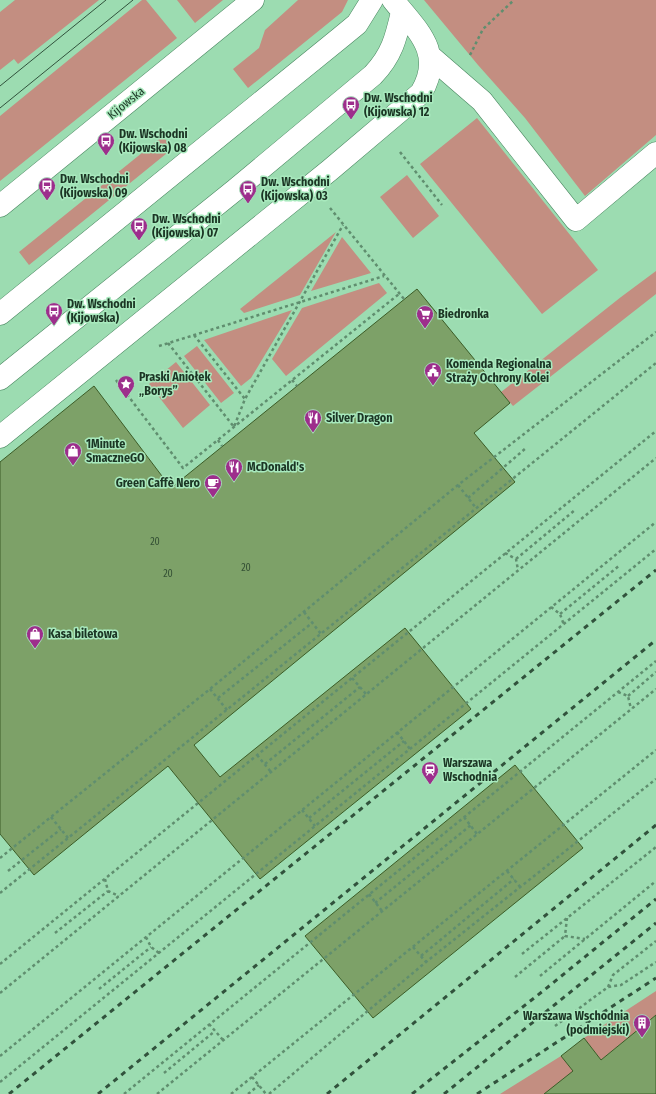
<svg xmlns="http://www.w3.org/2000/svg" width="656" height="1094" font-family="'Fira Sans Condensed',sans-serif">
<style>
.grass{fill:#c38e81}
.building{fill:#7da168;stroke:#3c5c27}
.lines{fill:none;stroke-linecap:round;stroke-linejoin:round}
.minor-casing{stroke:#498760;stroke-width:23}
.path{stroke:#608e6f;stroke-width:2.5;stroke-dasharray:3 3;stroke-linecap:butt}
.minor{stroke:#fff;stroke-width:22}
.tram{stroke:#31523c;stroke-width:1}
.rail{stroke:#31523c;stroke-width:3;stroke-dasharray:5 5;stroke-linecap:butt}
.labels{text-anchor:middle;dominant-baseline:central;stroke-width:3;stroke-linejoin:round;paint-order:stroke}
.number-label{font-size:10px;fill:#345035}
.poi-label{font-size:12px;font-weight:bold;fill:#1b3524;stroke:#a8e9bd;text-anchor:start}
.street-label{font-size:12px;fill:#1b3524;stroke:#a8e9bd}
</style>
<rect width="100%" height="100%" fill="#9cdcb1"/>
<path class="grass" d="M15,0H99L18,64L14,59L0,70V12Z
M142,0H146L177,38L0,181V116Z
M177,0H223L195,23Z
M298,0H348L342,12L248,88L233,69L259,48L265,30Z
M424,0H656V135L585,196L525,118L478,65Z
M477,118L598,270L542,314L420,164Z
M163,136L172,149L29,265L19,252Z
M407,175L439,216L413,238L380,197Z
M336,232L300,295L244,313L240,309Z
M342,237L371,273L311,291Z
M656,271V294L513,406L501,392L621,297Z
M379,283L387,293L286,376L272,359L302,308Z
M292,310L251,378L241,386L204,340Z
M197,346L234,393L221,403L184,356Z
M176,362L210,405L183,428L149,384Z
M656,991V1015L601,1060L584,1038Z
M561,1056L579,1078L545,1094H500Z"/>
<path class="building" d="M417,289L510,403L474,433L515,482L194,745L220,777L405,628L471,709L260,879L168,766L34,875L0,834V462L94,386L171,488Z
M515,765L583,848L373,1018L305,936Z
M656,1015V1094H544L573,1071L561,1056L584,1038L601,1060Z"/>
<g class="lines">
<g class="minor-casing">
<path id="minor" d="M430,56L482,101L576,220L656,153
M0,206L253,0
M0,314L340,38L357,24L372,0
M0,379L235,190L373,75C392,55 396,38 402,12
M0,437L330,170L421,93C445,53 417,30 393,0"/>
</g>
<path class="path" d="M470,55L483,29L514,0
M400,152L442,205
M330,208L404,299
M194,335L245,399
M168,343L234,427L245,399L343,225
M159,346L384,276
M116,380L183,468L399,294
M292,380L297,386
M218,440L222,446
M458,485L476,508
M468,498L526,448
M505,553L516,559L518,570
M516,559L575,510
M551,607L560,614L564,625
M304,612L321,634
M560,614L620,565
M352,678L366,694
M210,689L227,710
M618,692L628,696L631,709
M628,696L656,672
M218,698L312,623
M397,732L410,749
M257,755L271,772
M265,764L360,687
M302,810L315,826
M51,817L68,838
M464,817L477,834
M309,818L404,741
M0,858L210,689L458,485L656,332
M8,871L61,829
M507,871L521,888
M105,879L108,891L119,896
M0,893L656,363
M369,894L382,911
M375,903L471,825
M567,918L565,936L585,939
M55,933L108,891
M146,937L151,947L159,953
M413,947L426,962
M522,954L656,847
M421,956L514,879
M0,964L656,431
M540,976L656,881
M515,977L565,936
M608,987L613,975L656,941
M99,989L151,947
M0,993L656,458
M209,1024L223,1040
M555,1026L608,987L621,985L656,962
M0,1056L656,522
M164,1073L215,1031
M252,1077L266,1094
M0,1082L656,549
M124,1094L656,661
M157,1094L656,689
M231,1094L656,750
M248,1094L259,1085
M269,1094L426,962L656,779"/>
<use href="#minor" class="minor"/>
<path class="tram" d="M0,86L106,0
M0,108L133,0"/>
<path class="rail" d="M9,1094L656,570
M98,1094L656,640
M327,1094L656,825
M412,1094L543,991L656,899
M444,1094L656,923
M477,1094L656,978"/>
</g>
<defs>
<g id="bus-pin" transform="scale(0.9)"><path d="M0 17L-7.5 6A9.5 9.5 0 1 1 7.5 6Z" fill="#9d2e8c" stroke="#a8e9bd"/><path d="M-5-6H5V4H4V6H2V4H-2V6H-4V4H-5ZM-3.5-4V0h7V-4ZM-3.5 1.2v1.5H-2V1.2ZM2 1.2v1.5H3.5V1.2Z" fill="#fff"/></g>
<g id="supermarket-pin" transform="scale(0.9)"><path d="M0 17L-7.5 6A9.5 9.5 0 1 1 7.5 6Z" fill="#9d2e8c" stroke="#a8e9bd"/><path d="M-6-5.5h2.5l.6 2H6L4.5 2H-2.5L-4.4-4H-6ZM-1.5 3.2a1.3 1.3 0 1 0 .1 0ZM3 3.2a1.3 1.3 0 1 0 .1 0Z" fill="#fff"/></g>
<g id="civic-pin" transform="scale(0.9)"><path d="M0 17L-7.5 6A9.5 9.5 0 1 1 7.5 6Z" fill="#9d2e8c" stroke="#a8e9bd"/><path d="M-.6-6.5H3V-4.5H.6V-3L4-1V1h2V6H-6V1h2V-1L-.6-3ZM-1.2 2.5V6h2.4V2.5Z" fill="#fff"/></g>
<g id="sight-pin" transform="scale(0.9)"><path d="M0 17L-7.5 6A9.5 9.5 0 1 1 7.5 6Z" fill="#9d2e8c" stroke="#a8e9bd"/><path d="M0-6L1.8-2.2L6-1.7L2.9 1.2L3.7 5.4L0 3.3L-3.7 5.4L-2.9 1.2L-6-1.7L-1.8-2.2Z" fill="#fff"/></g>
<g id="restaurant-pin" transform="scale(0.9)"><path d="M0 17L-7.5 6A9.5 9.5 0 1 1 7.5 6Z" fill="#9d2e8c" stroke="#a8e9bd"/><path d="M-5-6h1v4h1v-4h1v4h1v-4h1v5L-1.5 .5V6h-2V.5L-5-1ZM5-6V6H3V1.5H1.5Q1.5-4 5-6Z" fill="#fff"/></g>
<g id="shop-pin" transform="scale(0.9)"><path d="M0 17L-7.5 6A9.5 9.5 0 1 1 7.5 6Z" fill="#9d2e8c" stroke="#a8e9bd"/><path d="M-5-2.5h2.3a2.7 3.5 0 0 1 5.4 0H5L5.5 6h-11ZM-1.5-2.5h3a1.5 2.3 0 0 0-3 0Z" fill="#fff"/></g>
<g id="cafe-pin" transform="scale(0.9)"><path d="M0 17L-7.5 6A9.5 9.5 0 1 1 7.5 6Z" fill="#9d2e8c" stroke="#a8e9bd"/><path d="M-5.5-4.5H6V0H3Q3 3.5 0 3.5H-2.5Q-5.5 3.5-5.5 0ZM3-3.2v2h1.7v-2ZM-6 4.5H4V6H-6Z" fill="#fff"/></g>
<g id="station-pin" transform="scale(0.9)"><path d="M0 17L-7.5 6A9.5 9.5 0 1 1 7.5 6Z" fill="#9d2e8c" stroke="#a8e9bd"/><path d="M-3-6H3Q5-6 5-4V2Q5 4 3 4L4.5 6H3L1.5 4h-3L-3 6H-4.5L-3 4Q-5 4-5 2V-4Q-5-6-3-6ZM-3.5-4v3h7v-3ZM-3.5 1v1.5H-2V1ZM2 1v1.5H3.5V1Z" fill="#fff"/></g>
<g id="building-pin" transform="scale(0.9)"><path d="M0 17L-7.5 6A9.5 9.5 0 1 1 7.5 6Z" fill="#9d2e8c" stroke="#a8e9bd"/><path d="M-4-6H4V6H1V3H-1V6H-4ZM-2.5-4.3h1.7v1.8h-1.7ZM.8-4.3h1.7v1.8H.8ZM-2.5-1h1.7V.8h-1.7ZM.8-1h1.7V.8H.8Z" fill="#fff"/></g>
</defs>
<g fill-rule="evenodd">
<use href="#bus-pin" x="351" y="105"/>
<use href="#bus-pin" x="106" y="141"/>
<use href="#bus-pin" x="47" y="186"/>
<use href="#bus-pin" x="248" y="189"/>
<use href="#bus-pin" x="139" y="226"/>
<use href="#bus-pin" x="54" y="311"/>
<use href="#supermarket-pin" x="425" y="314"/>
<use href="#civic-pin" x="433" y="371"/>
<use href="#sight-pin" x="126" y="384"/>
<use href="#restaurant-pin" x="313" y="418"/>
<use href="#shop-pin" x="73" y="451"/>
<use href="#restaurant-pin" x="234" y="467"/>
<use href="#cafe-pin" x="213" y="483"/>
<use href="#shop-pin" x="35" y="634"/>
<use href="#station-pin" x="430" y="770"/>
<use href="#building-pin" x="642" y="1023"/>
</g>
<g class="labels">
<g class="number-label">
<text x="155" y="542">20</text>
<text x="246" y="568">20</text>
<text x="168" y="574">20</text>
</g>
<g class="poi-label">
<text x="364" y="98">Dw. Wschodni<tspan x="364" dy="14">(Kijowska) 12</tspan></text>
<text x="119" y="134">Dw. Wschodni<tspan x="119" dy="14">(Kijowska) 08</tspan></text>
<text x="60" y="179">Dw. Wschodni<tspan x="60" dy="14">(Kijowska) 09</tspan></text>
<text x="261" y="182">Dw. Wschodni<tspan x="261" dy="14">(Kijowska) 03</tspan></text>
<text x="152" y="219">Dw. Wschodni<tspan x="152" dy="14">(Kijowska) 07</tspan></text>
<text x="67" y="304">Dw. Wschodni<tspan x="67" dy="14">(Kijowska)</tspan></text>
<text x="438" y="314">Biedronka</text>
<text x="446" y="364">Komenda Regionalna<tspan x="446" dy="14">Straży Ochrony Kolei</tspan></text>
<text x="139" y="377">Praski Aniołek<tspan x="139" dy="14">„Borys”</tspan></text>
<text x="326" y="418">Silver Dragon</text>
<text x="86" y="444">1Minute<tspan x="86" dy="14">SmaczneGO</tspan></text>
<text x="247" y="467">McDonald's</text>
<text x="200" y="483" text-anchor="end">Green Caffè Nero</text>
<text x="48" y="634">Kasa biletowa</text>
<text x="443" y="763">Warszawa<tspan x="443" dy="14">Wschodnia</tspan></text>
<text x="629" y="1016" text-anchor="end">Warszawa Wschodnia<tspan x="629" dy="14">(podmiejski)</tspan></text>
</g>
<g class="street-label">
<text transform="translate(126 103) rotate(-39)">Kijowska</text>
</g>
</g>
</svg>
